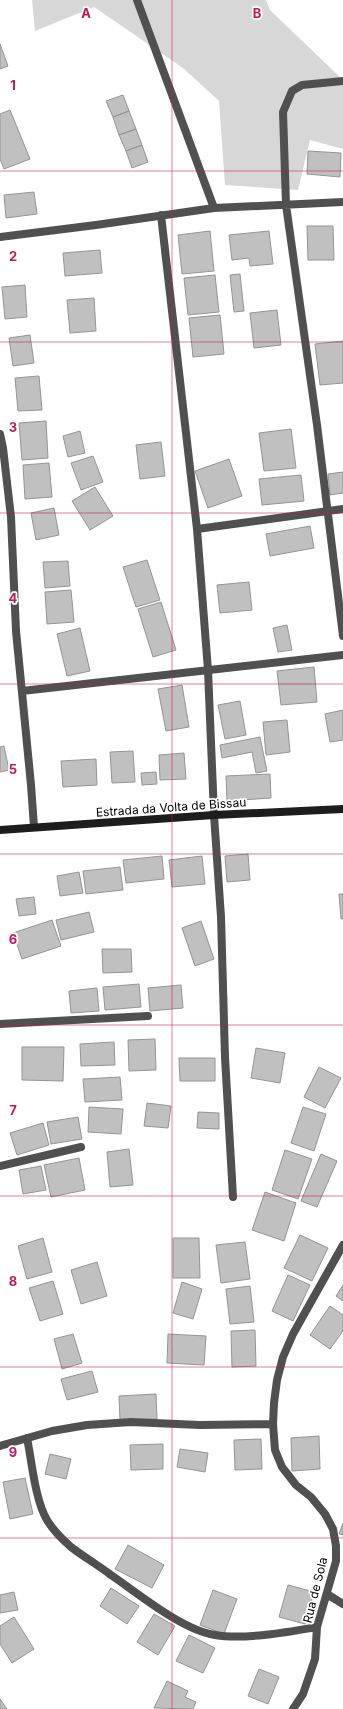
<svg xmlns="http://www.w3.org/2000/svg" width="343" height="1709" font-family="Inter,sans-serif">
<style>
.green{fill:#d7d7d7}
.building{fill:#c0c0c0;stroke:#949494}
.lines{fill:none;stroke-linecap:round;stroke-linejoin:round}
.street{stroke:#505050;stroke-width:8}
.secondary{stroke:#1d1d1d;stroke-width:8}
.grid{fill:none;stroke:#c2185b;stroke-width:1;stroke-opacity:0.55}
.labels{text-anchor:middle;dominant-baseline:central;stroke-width:3.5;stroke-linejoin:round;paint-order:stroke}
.street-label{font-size:12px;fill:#000;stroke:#fff}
.grid-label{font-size:13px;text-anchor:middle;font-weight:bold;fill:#c2185b;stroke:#fff;stroke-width:3.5;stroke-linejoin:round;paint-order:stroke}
</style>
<rect width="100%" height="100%" fill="#fff"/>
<path class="green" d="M32,0H266L270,10L343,80V149L310,140L298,190L225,185L219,101L183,68L94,7L35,31Z"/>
<path class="building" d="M0,44L8,66L0,69Z
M123,95L129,111L113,117L106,101Z
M10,110L30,159L4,169L0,159V114Z
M129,111L136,129L119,135L113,117Z
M136,129L142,145L126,151L119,135Z
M142,145L148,162L132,168L126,151Z
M308,151L341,153L340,177L307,174Z
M34,192L37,214L6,218L4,195Z
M307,226H333L334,260H308Z
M210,231L214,271L182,274L178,235Z
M269,231L273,264L250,266L249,258L232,260L229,235Z
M100,250L102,273L65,276L63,253Z
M240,274L244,311L234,312L230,275Z
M215,275L219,312L188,315L184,278Z
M25,285L27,317L5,319L2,287Z
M94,298L96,331L70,333L67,300Z
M277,310L281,345L254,348L250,313Z
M220,315L224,354L193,357L189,318Z
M30,335L34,363L13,366L9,338Z
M343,341V383L320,385L315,344Z
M39,376L42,410L18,411L15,378Z
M46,421L48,458L22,460L19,423Z
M291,429L296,468L264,471L259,433Z
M80,431L85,453L68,457L63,436Z
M161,442L165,476L140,479L136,445Z
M93,456L103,482L81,490L71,463Z
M229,459L242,496L208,508L195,471Z
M49,463L52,497L25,499L23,465Z
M343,472V493L330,495L328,474Z
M301,475L304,501L262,505L259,479Z
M95,487L113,516L90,530L72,501Z
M54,508L59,535L36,540L31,513Z
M310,526L314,548L270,556L266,534Z
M147,560L160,600L136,607L123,567Z
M68,561L70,586L45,588L43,562Z
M249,582L252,610L220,613L217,585Z
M71,590L74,622L47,624L45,592Z
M161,602L176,650L153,657L138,609Z
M287,625L292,650L278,652L273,628Z
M80,628L90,671L67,676L57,634Z
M314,667L317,702L281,705L277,671Z
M182,685L189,727L166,731L158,689Z
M240,701L246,735L225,739L218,705Z
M343,710V740L330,742L325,714Z
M287,720L290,752L266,755L263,722Z
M260,737L267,771L256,773L252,752L222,758L220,745Z
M4,746L9,770L0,772V747Z
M133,751L135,782L112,783L110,752Z
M184,753L186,779L160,780L159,755Z
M96,759L97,785L63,787L61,761Z
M156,772L157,784L142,785L141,773Z
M270,774L271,798L227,801L226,776Z
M248,854L250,880L227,882L225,856Z
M162,856L164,879L126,883L123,860Z
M202,856L205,884L172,887L169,860Z
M120,867L123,890L86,894L83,871Z
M79,872L83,893L60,896L57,876Z
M339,894H343V919H341Z
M34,897L36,914L19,916L16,899Z
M89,912L94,932L61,940L56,920Z
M52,920L61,946L22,959L13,933Z
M201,921L214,959L195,966L182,928Z
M102,949H131L132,972L103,973Z
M139,984L141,1007L105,1010L103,987Z
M181,985L183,1008L150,1011L148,988Z
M97,988L99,1011L71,1013L69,991Z
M155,1039L156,1070L129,1071L128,1040Z
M114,1042L115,1065L81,1066L80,1044Z
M22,1047H64L63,1081L22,1080Z
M256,1048L285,1053L280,1083L251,1078Z
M179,1058H215V1081H180Z
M319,1067L341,1078L325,1108L304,1097Z
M120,1077L122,1100L85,1102L83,1079Z
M147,1103L171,1106L168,1128L144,1126Z
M89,1107L123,1109L121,1134L88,1132Z
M303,1107L326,1114L314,1151L291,1143Z
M198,1112L219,1113V1129L197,1128Z
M78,1117L82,1139L51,1144L47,1122Z
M43,1123L49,1145L17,1155L10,1133Z
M129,1149L133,1185L110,1187L107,1152Z
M285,1150L312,1159L298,1199L272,1190Z
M321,1154L337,1161L317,1207L301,1201Z
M79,1158L85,1190L51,1197L44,1165Z
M41,1166L46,1190L23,1194L19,1170Z
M265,1192L296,1203L284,1241L252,1230Z
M300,1235L328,1248L312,1281L284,1268Z
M43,1238L52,1272L27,1279L18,1246Z
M173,1238H199L200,1278H173Z
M245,1242L250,1279L221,1283L216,1245Z
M97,1262L107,1296L81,1304L71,1270Z
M288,1275L310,1285L293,1321L272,1311Z
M53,1281L63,1314L40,1321L29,1288Z
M182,1282L202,1289L193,1319L173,1313Z
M343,1285V1301L336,1296Z
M250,1286L254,1322L230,1324L226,1289Z
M330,1306L343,1315V1331L330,1349L310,1335Z
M255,1330L256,1366L232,1367L231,1331Z
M73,1334L82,1363L62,1369L54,1339Z
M168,1334L206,1336L204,1365L167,1363Z
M92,1371L98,1392L67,1400L61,1379Z
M156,1394L157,1419L120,1420L119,1396Z
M319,1436L320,1469L292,1471L291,1438Z
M261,1439L262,1469L235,1470L234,1440Z
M163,1444V1469L131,1470L130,1445Z
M180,1449L208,1453L205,1472L177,1467Z
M50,1454L71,1459L66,1479L45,1474Z
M25,1478L33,1514L10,1519L3,1482Z
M343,1523V1535L339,1534Z
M128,1545L164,1565L152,1588L115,1569Z
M288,1585L314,1592L305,1624L279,1617Z
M111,1588L139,1606L127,1624L100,1606Z
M213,1590L237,1599L224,1634L200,1625Z
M14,1592L18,1610L0,1613V1595Z
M154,1614L175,1626L158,1655L137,1642Z
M14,1617L34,1649L12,1663L0,1644V1626Z
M189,1635L215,1648L203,1673L176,1661Z
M259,1669L279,1677L268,1704L248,1696Z
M167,1681L188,1691L185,1697L196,1702L193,1709L154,1708Z
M0,1699L7,1709H0Z"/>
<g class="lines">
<path class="street" d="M137,0L214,208
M343,81L302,85L292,91L283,112L286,205L317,425L343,636
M161,215L197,529L208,670L214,815L221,917L225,1057L233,1197
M0,237L96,225L214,208L343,202
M0,434L3,448L11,517L16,631L31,785L34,827
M197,529L343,509
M22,691L343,655
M0,1024L148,1016
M0,1166L81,1147
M27,1438C32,1462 35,1500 47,1520C53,1530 63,1540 71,1547C84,1557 98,1565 111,1575C139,1594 182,1630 215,1635C244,1640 288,1632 317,1627
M0,1446L52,1431L87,1425L131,1422L200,1425L273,1424
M327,1594L343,1604
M293,1709L303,1694L315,1659L317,1627L336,1561V1546L333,1529L325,1514L311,1497L296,1485L282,1467L275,1450L273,1424L274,1403L277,1380L283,1357L293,1334L343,1245"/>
<path class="secondary" d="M0,830L214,815L343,809"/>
</g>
<path class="grid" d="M172,0V1709M0,171H343M0,342H343M0,513H343M0,684H343M0,854H343M0,1025H343M0,1196H343M0,1367H343M0,1538H343"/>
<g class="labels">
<g class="street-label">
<text transform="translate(171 807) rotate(-4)">Estrada da Volta de Bissau</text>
<text transform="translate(315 1590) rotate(-76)">Rua de Sola</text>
</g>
</g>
<g class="grid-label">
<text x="86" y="18">A</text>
<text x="257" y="18">B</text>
<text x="13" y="90">1</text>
<text x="13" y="261">2</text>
<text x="13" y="432">3</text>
<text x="13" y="603">4</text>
<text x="13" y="774">5</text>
<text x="13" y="944">6</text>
<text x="13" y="1115">7</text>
<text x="13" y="1286">8</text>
<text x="13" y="1457">9</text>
</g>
</svg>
